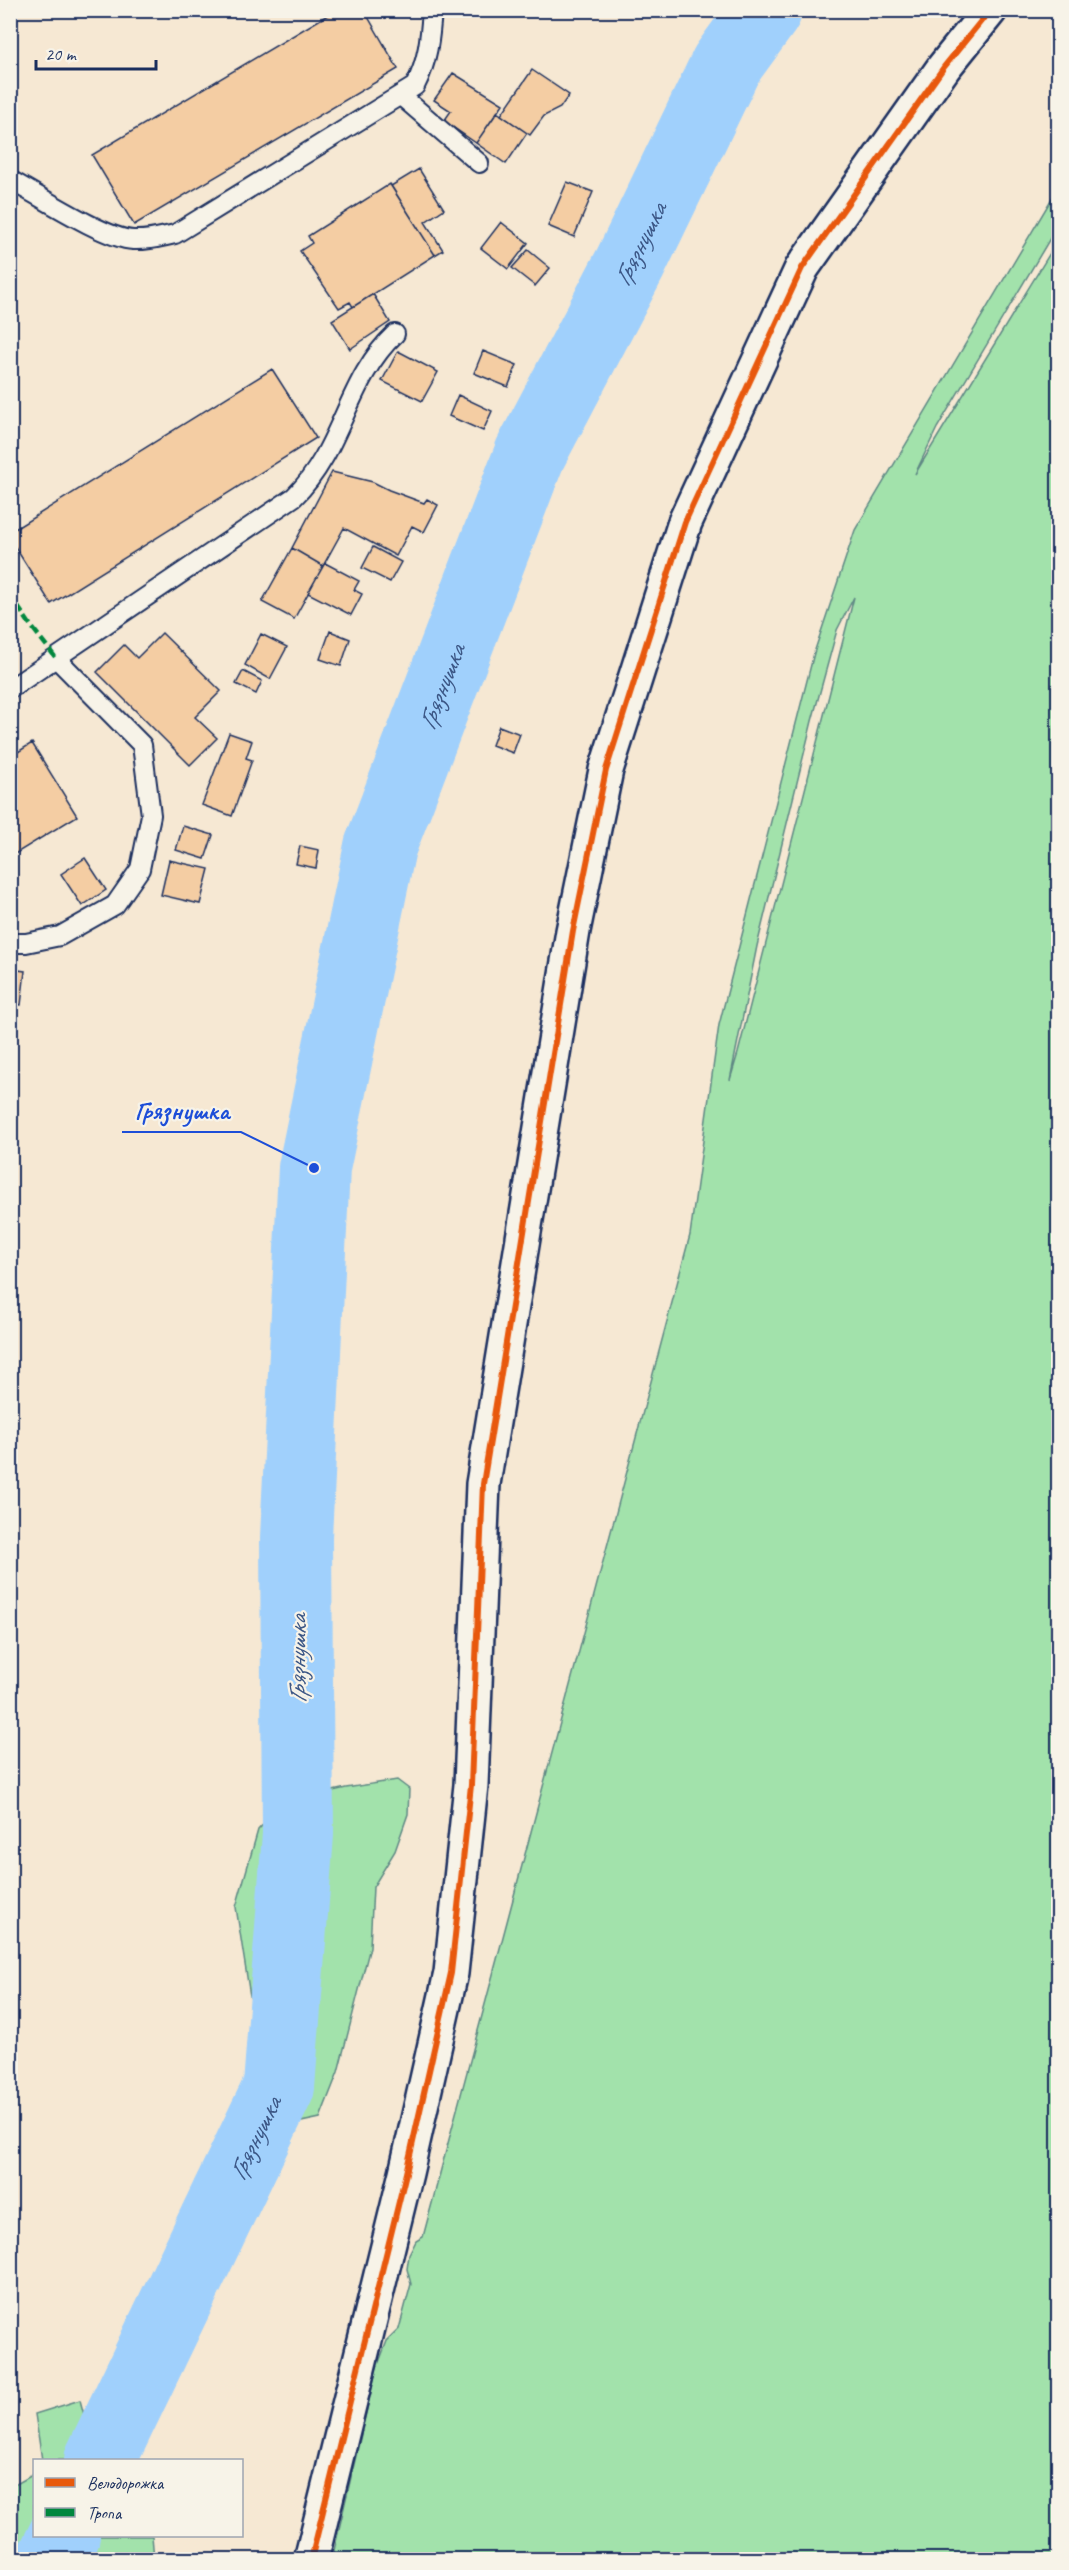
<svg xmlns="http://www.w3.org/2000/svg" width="1069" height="2570" font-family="Caveat,sans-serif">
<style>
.green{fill:#a2e2ab;stroke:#5e8884;stroke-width:1.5;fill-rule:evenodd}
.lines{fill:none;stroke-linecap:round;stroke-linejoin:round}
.river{stroke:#a0d0fc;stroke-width:72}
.building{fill:#f4cda3;stroke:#1b2f5e;stroke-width:1.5}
.lane-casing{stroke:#1b2f5e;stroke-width:22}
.street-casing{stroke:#1b2f5e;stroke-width:38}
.lane{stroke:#f7f3e8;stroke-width:18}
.street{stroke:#f7f3e8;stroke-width:33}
.quiet{stroke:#00873e;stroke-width:4.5;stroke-dasharray:9 4.5;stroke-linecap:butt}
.cycleway-casing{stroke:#f7f3e8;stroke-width:10}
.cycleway{stroke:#e8590c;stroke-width:6}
.labels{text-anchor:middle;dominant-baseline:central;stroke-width:4.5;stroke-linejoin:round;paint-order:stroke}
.water-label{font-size:26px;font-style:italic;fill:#3c5786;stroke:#f7f3e8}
.leader{fill:none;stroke:#1d4ed8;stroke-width:2}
.callout-dot{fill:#1d4ed8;stroke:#f7f3e8;stroke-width:2}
.callout-label{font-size:26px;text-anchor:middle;font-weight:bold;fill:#1d4ed8;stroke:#f7f3e8;stroke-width:4.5;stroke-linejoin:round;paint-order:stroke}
</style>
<rect width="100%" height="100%" fill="#f6e8d3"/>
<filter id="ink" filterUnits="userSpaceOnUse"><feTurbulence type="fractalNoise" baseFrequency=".0167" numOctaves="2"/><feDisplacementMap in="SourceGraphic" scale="12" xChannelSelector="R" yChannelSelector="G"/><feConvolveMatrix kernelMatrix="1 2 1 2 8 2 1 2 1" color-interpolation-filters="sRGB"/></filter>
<g filter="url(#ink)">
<path class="green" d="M1058,188V225L937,428L915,474L1058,240V2559H332L376,2370L387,2341L399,2329L411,2284L407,2269L409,2255L416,2241L423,2237L690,1235L719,1025L814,653L855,530ZM854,597L738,1053L730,1080L757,946L812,721L837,630Z
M397,1780L409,1789L408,1814L395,1851L373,1887L370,1947L338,2072L320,2118L287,2125L250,1996L236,1907L258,1830L284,1802L346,1788Z
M80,2400L96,2460H42L35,2414Z
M34,2474V2536H152L154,2559H11V2487Z"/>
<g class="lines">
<g class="river">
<path id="s1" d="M100,2460L279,2087L298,1834L296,1537L314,1168L380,847L530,454L630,264L726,65L766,10"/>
<path d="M52,2560L64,2536"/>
</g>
</g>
<path class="building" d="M336,10H364L398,69L134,225L92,155Z
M532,70L569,95L560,108L544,116L530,135L501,115Z
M453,73L503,104L476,143L444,121L451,111L434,100Z
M497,112L527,133L506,164L476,143Z
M419,169L444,209L425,222L443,250L435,255L391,186Z
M567,182L593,192L574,237L548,226Z
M390,184L435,255L353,307L350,302L339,308L300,251L312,243L308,236Z
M501,222L528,243L508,269L481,248Z
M528,250L550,268L535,286L512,268Z
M373,294L390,322L350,349L332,320Z
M398,351L438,372L422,401L382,381Z
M483,351L517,365L508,387L474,373Z
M272,369L316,438L51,604L10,539V532Z
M458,395L492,411L483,431L449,416Z
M332,472L373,482L389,490L424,503L427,499L438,505L424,532L412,526L396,556L344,528L323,566L292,548Z
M373,547L401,562L390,582L362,568Z
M292,548L323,566L294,619L262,602Z
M325,563L359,581L354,590L362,594L351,615L308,593Z
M330,631L350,639L341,666L320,659Z
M162,633L221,691L195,717L217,738L190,765L97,672L124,645L137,658Z
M261,634L287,647L270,679L245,665Z
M243,671L262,681L256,694L236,684Z
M499,726L520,734L513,753L492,745Z
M229,733L252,741L246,758L252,760L232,816L202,805Z
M32,743L77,816L10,857V757Z
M183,826L213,835L205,859L176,850Z
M300,846L319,850L316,868L296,864Z
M85,858L106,890L82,906L61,874Z
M169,860L209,869L200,904L161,895Z
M10,969L25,971L21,1005L10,1004Z"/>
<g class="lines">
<g class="lane-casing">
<path id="lane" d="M400,95L479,163
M10,180C38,195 105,239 133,240C148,241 161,237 175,234L415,86C428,61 430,38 432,10
M10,689L294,497C343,449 346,380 395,334
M10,943H26L60,936L115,905L140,869L151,815L142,745L56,658"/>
</g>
<g class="street-casing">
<path id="street" d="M311,2560L406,2173L451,1973L471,1785L483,1484L573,931L606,770L685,522L802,268L944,67L990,10"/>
</g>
<use href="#lane" class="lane"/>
<use href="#street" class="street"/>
<path class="quiet" d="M10,595L31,626L56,658"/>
<g class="cycleway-casing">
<path id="cycleway" d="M311,2560L406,2173L451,1973L471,1785L483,1484L573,931L606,770L685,522L802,268L944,67L990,10"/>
</g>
<use href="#cycleway" class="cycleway"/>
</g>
</g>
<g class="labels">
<g class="water-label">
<text stroke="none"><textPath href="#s1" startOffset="2319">Грязнушка</textPath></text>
<text stroke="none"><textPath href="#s1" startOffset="1833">Грязнушка</textPath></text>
<text transform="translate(297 1659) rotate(-90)">Грязнушка</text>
<text stroke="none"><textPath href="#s1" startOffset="357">Грязнушка</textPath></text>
</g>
</g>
<path class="leader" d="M314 1168L241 1132H122"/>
<circle class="callout-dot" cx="314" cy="1168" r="6"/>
<g class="callout-label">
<text x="182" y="1119">Грязнушка</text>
</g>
<rect width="1069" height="2570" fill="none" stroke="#f7f3e8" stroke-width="36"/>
<rect x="18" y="18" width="1033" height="2534" fill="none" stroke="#1b2f5e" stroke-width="2" filter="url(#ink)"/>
<rect x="33" y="2459" width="210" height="78" fill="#f7f3e8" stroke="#9fa5b1" stroke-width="1.5"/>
<rect x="45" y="2478" width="30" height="9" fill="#e8590c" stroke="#9fa5b1" stroke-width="1.5"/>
<text x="87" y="2489" font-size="18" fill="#1b2f5e">Велодорожка</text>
<rect x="45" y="2508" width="30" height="9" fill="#00873e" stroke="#9fa5b1" stroke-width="1.5"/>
<text x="87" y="2519" font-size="18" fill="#1b2f5e">Тропа</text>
<path d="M36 60v9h120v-9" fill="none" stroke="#1b2f5e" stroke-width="3"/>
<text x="45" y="60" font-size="18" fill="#1b2f5e" stroke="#f7f3e8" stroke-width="4.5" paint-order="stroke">20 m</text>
</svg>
